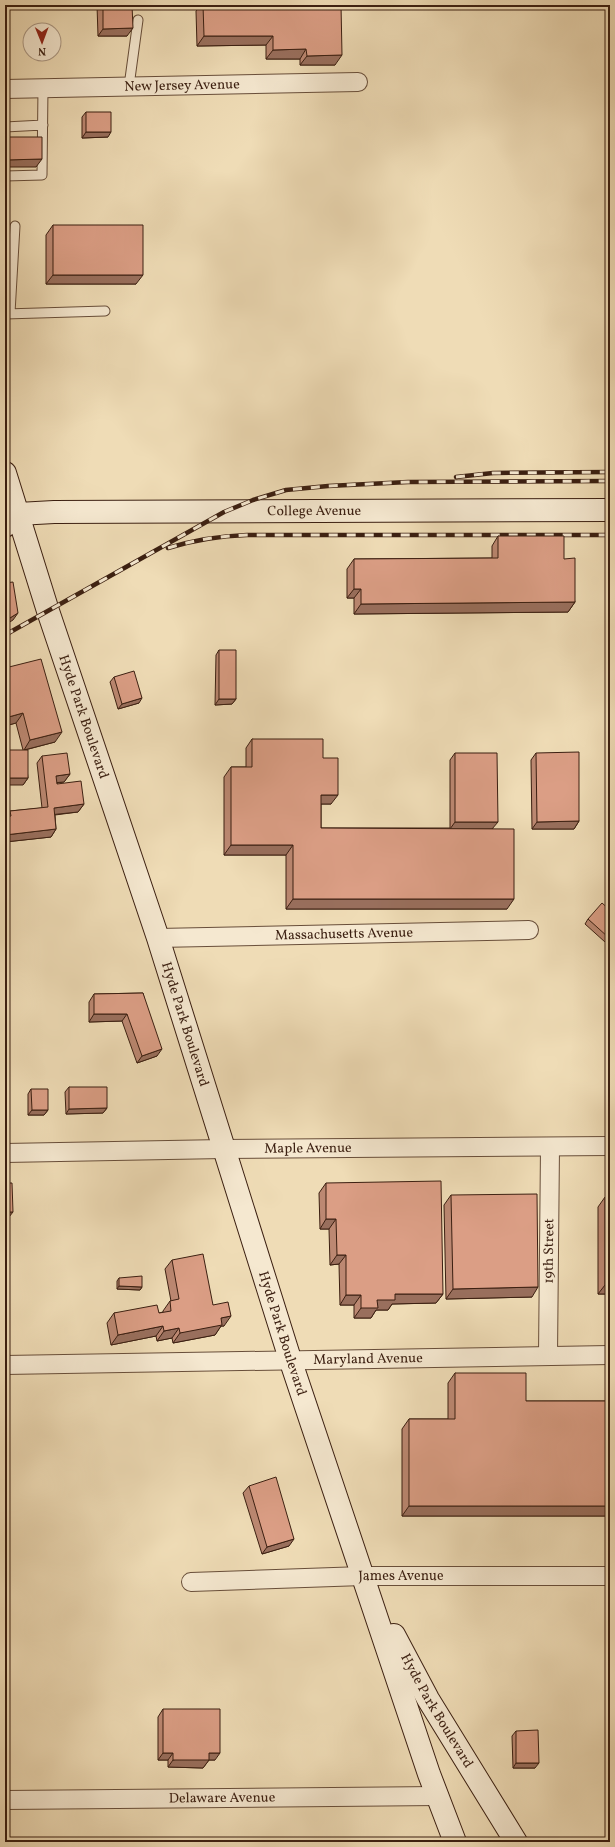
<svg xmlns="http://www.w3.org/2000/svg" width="615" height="1847" font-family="Vollkorn,serif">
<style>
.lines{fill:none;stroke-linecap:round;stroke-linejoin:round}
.service-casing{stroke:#684e3a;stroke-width:11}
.minor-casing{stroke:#684e3a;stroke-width:20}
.secondary-casing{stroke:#3b1f11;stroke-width:24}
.service{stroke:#f5e8d0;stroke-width:9}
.minor{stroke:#f5e8d0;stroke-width:18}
.secondary{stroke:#f5e8d0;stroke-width:22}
.rail-casing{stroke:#3b1f11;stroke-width:4.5}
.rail{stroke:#f5e8d0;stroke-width:3;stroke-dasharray:9;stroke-linecap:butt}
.wall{fill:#bc8872;stroke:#3b1f11}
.shaded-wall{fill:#996f5d;stroke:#3b1f11}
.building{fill:#db9e85;stroke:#3b1f11}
.labels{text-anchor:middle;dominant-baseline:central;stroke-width:3.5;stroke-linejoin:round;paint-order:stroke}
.street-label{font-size:14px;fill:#3b1f11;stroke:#f5e8d0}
</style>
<rect width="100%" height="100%" fill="#efdcb6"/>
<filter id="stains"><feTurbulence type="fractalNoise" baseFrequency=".005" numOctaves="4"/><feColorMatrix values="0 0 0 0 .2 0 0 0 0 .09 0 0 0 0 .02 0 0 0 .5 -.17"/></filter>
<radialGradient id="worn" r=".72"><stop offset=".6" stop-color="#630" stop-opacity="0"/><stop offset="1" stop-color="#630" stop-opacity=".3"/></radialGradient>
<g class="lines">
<g class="service-casing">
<path id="service" d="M129,86L138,20
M5,127L43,125
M5,176L42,175L43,88
M10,313L15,226
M5,314L105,311"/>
</g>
<g class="minor-casing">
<g id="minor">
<path id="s1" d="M5,89L358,82"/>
<path id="s2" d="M158,938L529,930"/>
<path id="s3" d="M5,1153L223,1149L610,1146"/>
<path id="s4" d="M548,1356L550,1147"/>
<path id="s5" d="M5,1365L610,1355"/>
<path id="s6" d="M191,1582L363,1576H610"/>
<path id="s7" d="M5,1800L438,1796"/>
</g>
</g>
<g class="secondary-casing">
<g id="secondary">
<path id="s8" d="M5,473L48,611L158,938L290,1359L429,1774L455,1842"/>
<path id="s9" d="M5,526L18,514L54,512L610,510"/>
<path id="s10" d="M394,1635L428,1699L516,1842"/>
</g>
</g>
<use href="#service" class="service"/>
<use href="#minor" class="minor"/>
<use href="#secondary" class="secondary"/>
<g class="rail-casing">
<path id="rail" d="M456,477L493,473L610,472
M168,548C194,540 219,536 247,535H610
M5,635L224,512L253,500L286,490L328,486L408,482L610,481"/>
</g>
<use href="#rail" class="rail"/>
</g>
<path class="wall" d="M97,5H132L127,36H98Z
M198,5H341L335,65H300V59H266V45L197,46L196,11L199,7H198Z
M86,112L108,137L82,138V117Z
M53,225L136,284H46V235Z
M498,536L564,559L575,602L568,612L354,614V598H347V569L354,559L492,558V546Z
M219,650L236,699L232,704L215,705L216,655Z
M5,668L55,742L25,750L28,778L23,785V750L16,723L5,726Z
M114,677L139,703L118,709L110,682Z
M252,739L323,758L331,804H321V828H450V760L455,753L493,829L507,909H286V855H224V777L231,767H246V748Z
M536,753L579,821L574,829H532L531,760Z
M42,756L70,774L64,782L57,783V784L84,804L78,812L55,815L56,829L51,837L5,842V817L6,816L10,811L42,808L37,763Z
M588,919L610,936L605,942L585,924Z
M143,993L157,1056L137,1063L122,1021L89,1022V1002L94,994Z
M69,1087L107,1108L103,1113L66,1114L65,1092Z
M31,1089L48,1110L44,1115H28V1094Z
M326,1183L443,1294L436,1303L392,1304L388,1310H376L371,1318H354V1305H340L339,1264L330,1265L329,1229H320L319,1193Z
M451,1195L532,1297L446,1299L444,1205Z
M605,1197H610V1294H598V1207Z
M172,1260L213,1305L224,1326H221L215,1335L173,1343L172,1338L157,1341L156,1336L111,1345L107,1323L114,1313H159L163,1312V1311L170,1301H171L165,1269Z
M119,1278L142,1287L140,1290L117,1289V1281Z
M455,1373L526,1401H610V1516H402V1429L409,1419H448V1383Z
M249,1486L289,1546L262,1554L243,1493Z
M163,1709L215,1760H209L203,1768L168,1767V1760H158V1717Z
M516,1731L535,1768H513L512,1736Z"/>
<path class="shaded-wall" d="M133,28L127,36H98L103,29Z
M204,36H273L266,45L197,46Z
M306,49L300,59H266L273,50Z
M342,55L335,65H300L307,56Z
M86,132H111L108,137L82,138Z
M42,159L36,167H5V160Z
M53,275H143L136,284H46Z
M354,589H361L354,598H347Z
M575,602L568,612L354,614L361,604Z
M18,613L13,620L5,625V621Z
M142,698L139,703L118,709L122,704Z
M219,699H236L232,704L215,705Z
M23,713L16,723L5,726V718Z
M62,732L55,742L24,750L30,740Z
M70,774L64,782L51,783L56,776Z
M5,778H28L23,785H5Z
M321,795H338L331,804H315Z
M84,804L78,812L49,815L54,808Z
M579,821L574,829H532L537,822Z
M455,822H498L492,829H450Z
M56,829L51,837L5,842V835Z
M231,845H293L286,855H224Z
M293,899H514L507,909H286Z
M94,1014H127L122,1021L89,1022Z
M162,1049L157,1056L137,1063L142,1056Z
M107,1108L103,1113L66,1114L69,1109Z
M32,1110H48L44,1115H28Z
M5,1212H13L9,1217H5Z
M326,1219H336L329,1229H320Z
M337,1255H346L339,1264L330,1265Z
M605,1285H610V1294H598Z
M119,1286L142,1287L140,1290L117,1289Z
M538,1287L532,1297L446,1299L453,1289Z
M395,1294H443L436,1303L392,1304L388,1310H376L371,1318H354L361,1308L377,1300Z
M346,1295H361L354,1305H340Z
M231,1316L224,1326H221L215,1335L173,1343L180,1333L221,1318Z
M163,1326L156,1336L111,1345L118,1335Z
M179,1328L172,1338L157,1341L164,1331Z
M409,1506H610V1516H402Z
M294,1539L289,1546L262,1554L267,1547Z
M163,1753H173L168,1760H158Z
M209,1753H220L215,1760H209L203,1768L168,1767L173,1760Z
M516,1763H539L535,1768H513Z"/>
<path class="building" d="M103,5H132L133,28L103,29Z
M203,5H341L342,55L307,56L306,49L273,50V36H204Z
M86,112H111V132H86Z
M5,137H42V159L5,160Z
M53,225H143V275H53Z
M498,536H564V559L575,558V602L361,604V589H354V559L498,558Z
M13,582L18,613L5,621V583Z
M219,650H236V699H219Z
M41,659L62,732L30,740L23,713L5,718V668Z
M134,671L142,698L122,704L114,677Z
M252,739H323V758H338V795H321V828L514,829V899H293V845H231V767H252Z
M5,750H28V778H5Z
M579,752V821L537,822L536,753Z
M67,753L70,774L56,776L57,784L81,781L84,804L54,808L56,829L5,835V817L11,816L10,811L48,807L42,756Z
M455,753H497L498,822H455Z
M602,903L610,910V935L608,937L588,919Z
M143,993L162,1049L142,1056L127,1014H94V994Z
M69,1087H107V1108L69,1109Z
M31,1089H48V1110H32Z
M441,1181L443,1294H395V1300H377L378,1308H361V1295H346V1255H337L336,1219H326V1183Z
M5,1183H12L13,1212H5Z
M537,1194L538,1287L453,1289L451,1195Z
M605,1197H610V1285H605Z
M203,1254L213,1305L228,1302L231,1316L221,1318L222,1325L180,1333L179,1328L164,1331L163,1326L118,1335L114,1313L157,1305L159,1313L171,1311L170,1301L179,1299L172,1260Z
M142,1276V1287L119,1286V1278Z
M455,1373H526V1401H610V1506H409V1419H455Z
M276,1477L294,1539L267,1547L249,1486Z
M163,1709H220V1753H209V1760H173V1753H163Z
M538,1730L539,1763H516V1731Z"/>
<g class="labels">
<g class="street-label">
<text stroke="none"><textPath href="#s1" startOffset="177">New Jersey Avenue</textPath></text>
<text stroke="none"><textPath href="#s9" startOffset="314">College Avenue</textPath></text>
<text stroke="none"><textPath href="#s8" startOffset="256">Hyde Park Boulevard</textPath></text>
<text stroke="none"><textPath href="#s2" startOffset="186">Massachusetts Avenue</textPath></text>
<text stroke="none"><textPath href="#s8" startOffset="580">Hyde Park Boulevard</textPath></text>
<text stroke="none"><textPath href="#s3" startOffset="303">Maple Avenue</textPath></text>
<text stroke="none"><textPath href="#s4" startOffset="105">19th Street</textPath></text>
<text stroke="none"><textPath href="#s8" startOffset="904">Hyde Park Boulevard</textPath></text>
<text stroke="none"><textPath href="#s5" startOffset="363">Maryland Avenue</textPath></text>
<text stroke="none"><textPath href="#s6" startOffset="210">James Avenue</textPath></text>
<text stroke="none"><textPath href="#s10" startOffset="87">Hyde Park Boulevard</textPath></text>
<text stroke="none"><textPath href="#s7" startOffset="217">Delaware Avenue</textPath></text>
</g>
</g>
<rect width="615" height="1847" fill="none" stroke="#efdcb6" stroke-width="20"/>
<rect x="6" y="6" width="603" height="1835" fill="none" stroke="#3b1f11" stroke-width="2"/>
<rect x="10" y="10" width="595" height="1827" fill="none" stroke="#3b1f11"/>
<g transform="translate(42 42) rotate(179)"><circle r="19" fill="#f5e8d0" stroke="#ab9884"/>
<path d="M0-3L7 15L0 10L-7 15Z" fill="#8f2418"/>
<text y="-6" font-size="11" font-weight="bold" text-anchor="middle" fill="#3b1f11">N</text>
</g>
<rect width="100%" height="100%" filter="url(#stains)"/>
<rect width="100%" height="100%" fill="url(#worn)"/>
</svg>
